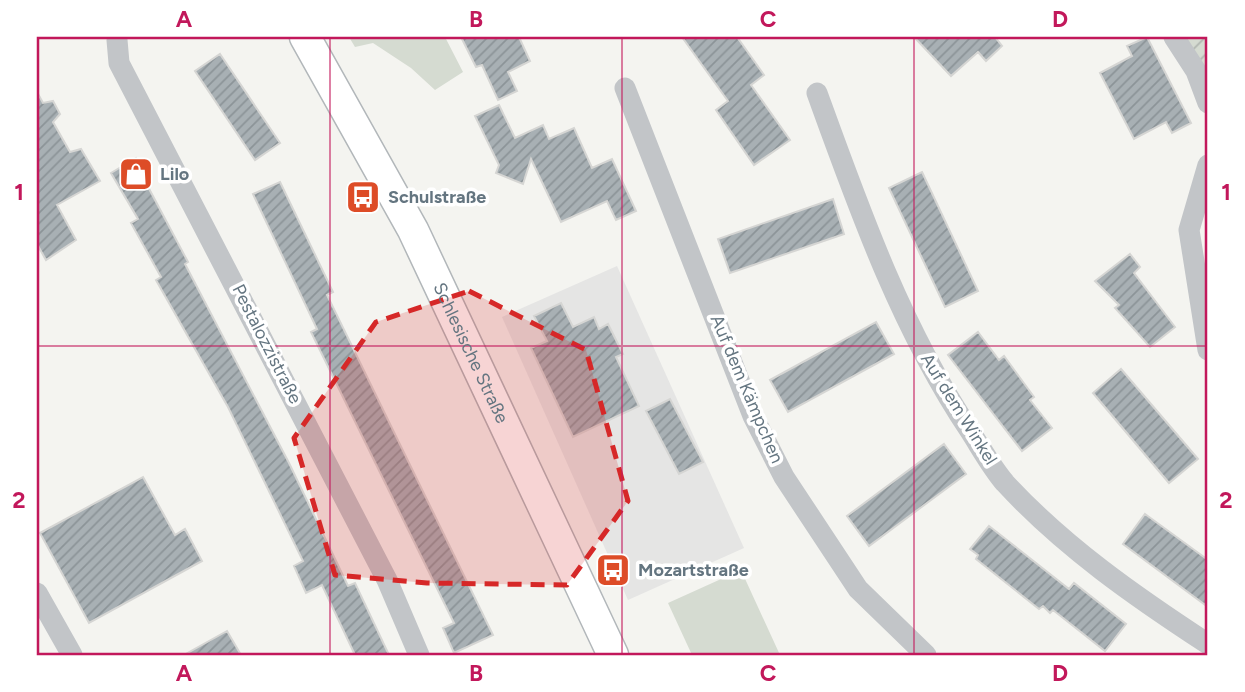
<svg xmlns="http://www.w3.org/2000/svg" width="1245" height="692" font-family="Figtree,sans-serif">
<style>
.built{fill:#e5e5e4}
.park{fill:#d5dbd1}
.garden{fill:url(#garden-furrows)}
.building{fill:url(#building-hatch);stroke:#d5d5d3;stroke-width:2}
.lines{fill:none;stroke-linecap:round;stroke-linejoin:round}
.secondary-casing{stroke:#b2b7ba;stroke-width:33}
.street{stroke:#c2c5c8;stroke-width:21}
.secondary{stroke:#fff;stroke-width:30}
.marked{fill:#d62828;fill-opacity:0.2;stroke:#d62828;stroke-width:5;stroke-dasharray:14 9;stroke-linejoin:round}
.grid{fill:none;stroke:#c2185b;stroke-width:2;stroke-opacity:0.55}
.labels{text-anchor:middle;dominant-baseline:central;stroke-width:7;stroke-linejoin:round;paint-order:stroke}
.poi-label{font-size:18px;font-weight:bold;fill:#647580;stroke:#fff;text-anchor:start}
.street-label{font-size:18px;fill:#647580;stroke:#fff}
.neatline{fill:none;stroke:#c2185b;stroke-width:2.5}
.grid-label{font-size:23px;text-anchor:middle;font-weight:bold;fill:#c2185b}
</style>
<defs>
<pattern id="garden-furrows" width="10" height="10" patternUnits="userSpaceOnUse" patternTransform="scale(1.75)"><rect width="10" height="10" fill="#d5dbd1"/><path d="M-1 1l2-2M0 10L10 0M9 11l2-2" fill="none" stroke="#b0b6af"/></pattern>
<pattern id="building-hatch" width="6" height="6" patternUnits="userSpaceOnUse" patternTransform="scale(1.75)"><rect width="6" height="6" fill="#a8b0b4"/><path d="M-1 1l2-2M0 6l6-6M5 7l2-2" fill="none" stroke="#8c9498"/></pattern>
</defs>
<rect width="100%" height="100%" fill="#f4f4f0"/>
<path class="built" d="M617,266L744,548L628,600L502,317Z"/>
<path class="park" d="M349,37H445L463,72L435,90L411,68L373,43L355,47Z
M741,570L780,655H692L668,603Z"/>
<path class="garden" d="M1183,37H1208V76Z"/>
<path class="building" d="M461,37H519L530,61L508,72L517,91L498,100L482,65L476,67Z
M682,37H737L764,75L751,85L790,140L754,165L716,110L728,101Z
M914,37H995L1002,46L986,61L978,52L951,76Z
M1147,37L1191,123L1172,133L1166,122L1134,139L1100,73L1132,56L1127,46Z
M220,54L280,143L255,160L195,71Z
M37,92L43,103L53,101L60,114L53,122L70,152L81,149L100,181L57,205L76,240L46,260L37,244Z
M499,105L515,138L543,125L549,139L574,128L592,168L612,159L636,211L616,220L607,201L561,222L531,159L523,184L496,173L499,165L475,116Z
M136,158L151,180L146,183L188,262L185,264L289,463L348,586L355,583L389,655H355L322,585L306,593L294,566L303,561L228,407L156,280L161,277L131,223L138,219L111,173Z
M922,172L978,291L945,307L889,188Z
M280,182L333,292L327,295L493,635L454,653L443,628L454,623L311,332L317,329L253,194Z
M833,199L844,234L730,273L718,239Z
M1130,254L1140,267L1134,273L1175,327L1150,347L1115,308L1119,305L1095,281Z
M561,303L573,327L594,317L599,329L608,324L623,354L616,357L639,406L573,437L531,348L547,341L534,316Z
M876,322L894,354L788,412L770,380Z
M978,332L999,360L1004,356L1034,397L1030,400L1052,428L1022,451L948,355Z
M1121,369L1198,459L1169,483L1093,393Z
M670,399L703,462L679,474L646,411Z
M944,444L966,474L869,546L847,516Z
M143,477L175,535L185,529L202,561L89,623L40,533Z
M1145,514L1208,560V607L1123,544Z
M989,526L1069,589L1074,583L1126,624L1105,651L1053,610L1050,613L1043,606L1039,609L976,559L978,555L970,549Z
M227,631L241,655H184Z"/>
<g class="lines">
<g class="secondary-casing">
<g id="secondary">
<path id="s1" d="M305,37L413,230L613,655"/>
</g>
</g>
<path class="street" d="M1174,37L1196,71L1208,103
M117,40L119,63L387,580L419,655
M625,88L753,416L784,477L858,589L926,655
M817,93C859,209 901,328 970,431C981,448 992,468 1005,483C1064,547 1136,597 1208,644
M1208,165L1189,230L1208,350
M37,593L72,655"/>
<use href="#secondary" class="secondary"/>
</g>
<path class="marked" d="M469,291L586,350L628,501L567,585L427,583L335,575L294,438L376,322Z"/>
<path class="grid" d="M330,37V655M622,37V655M914,37V655M37,346H1208"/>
<defs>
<g id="shop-square" transform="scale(1.75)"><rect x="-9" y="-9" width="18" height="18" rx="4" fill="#dd4c27" stroke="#fff"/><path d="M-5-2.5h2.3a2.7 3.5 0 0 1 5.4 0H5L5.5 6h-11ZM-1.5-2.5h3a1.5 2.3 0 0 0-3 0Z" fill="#fff"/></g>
<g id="bus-square" transform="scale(1.75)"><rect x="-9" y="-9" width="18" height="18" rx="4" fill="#dd4c27" stroke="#fff"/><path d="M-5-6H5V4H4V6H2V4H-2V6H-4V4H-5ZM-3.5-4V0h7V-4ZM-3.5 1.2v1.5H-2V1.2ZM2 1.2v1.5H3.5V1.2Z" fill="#fff"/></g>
</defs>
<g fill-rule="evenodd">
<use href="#shop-square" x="136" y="174"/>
<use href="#bus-square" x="363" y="197"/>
<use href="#bus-square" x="613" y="570"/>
</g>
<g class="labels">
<g class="poi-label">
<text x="160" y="174">Lilo</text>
<text x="388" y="197">Schulstraße</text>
<text x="638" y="570">Mozartstraße</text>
</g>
<g class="street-label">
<text transform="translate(267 344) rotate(63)">Pestalozzistraße</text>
<text stroke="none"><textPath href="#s1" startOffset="357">Schlesische Straße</textPath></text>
<text transform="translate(747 389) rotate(67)">Auf dem Kämpchen</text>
<text transform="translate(959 409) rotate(58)">Auf dem Winkel</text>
</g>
</g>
<rect width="1245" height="692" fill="none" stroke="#ffffff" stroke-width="77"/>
<rect x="38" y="38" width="1168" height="616" class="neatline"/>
<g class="grid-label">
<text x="184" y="27">A</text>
<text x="476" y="27">B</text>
<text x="768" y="27">C</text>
<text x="1060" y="27">D</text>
<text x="19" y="200">1</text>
<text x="1226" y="200">1</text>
<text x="19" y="508">2</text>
<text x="1226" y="508">2</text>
<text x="184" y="681">A</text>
<text x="476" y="681">B</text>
<text x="768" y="681">C</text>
<text x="1060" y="681">D</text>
</g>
</svg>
